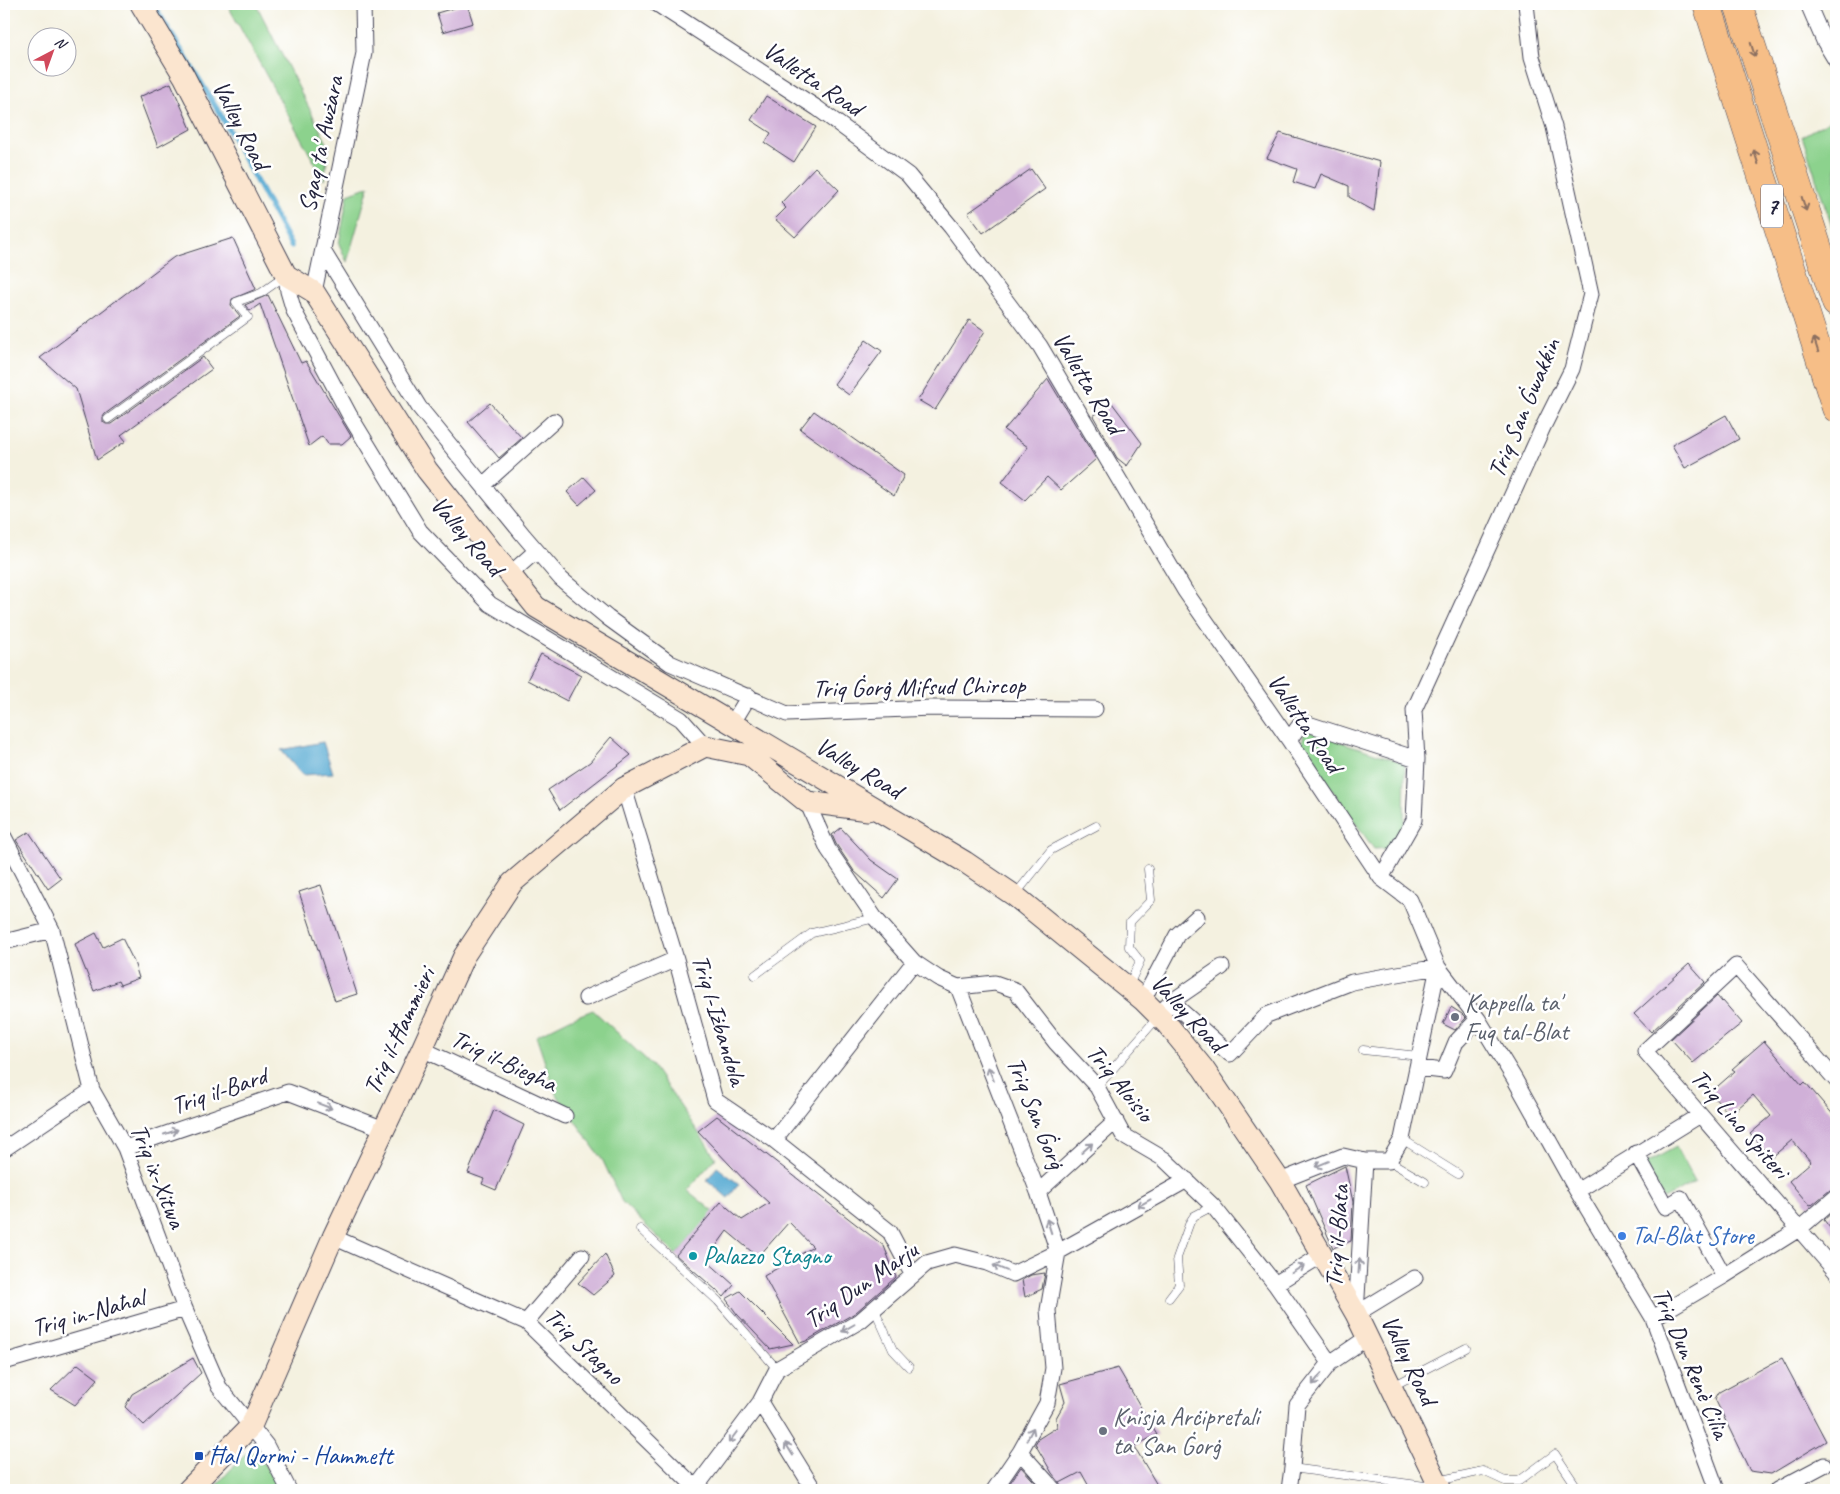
<svg xmlns="http://www.w3.org/2000/svg" width="1840" height="1494" font-family="Caveat,sans-serif">
<style>
.green{fill:#8cd28d;stroke:#577a64}
.water{fill:#58abd3;stroke:#3d6687}
.lines{fill:none;stroke-linecap:round;stroke-linejoin:round}
.stream{stroke:#58abd3;stroke-width:5.5}
.building{fill:#d0b0d8}
.lane-casing{stroke:#424154;stroke-width:9}
.street-casing{stroke:#424154;stroke-width:17}
.secondary-casing{stroke:#424154;stroke-width:23}
.highway-casing{stroke:#424154;stroke-width:29}
.lane{stroke:#fff;stroke-width:8}
.street{stroke:#fff;stroke-width:15}
.secondary{stroke:#fbe5cf;stroke-width:21}
.highway{stroke:#f6be87;stroke-width:28}
.oneway{stroke:#8c7061}
.oneway2{stroke:#9c9ca7}
.worship-dot{fill:#6b7280;stroke:#fff;stroke-width:2}
.shop-dot{fill:#3f7fe0;stroke:#fff;stroke-width:2}
.culture-dot{fill:#0f9aa8;stroke:#fff;stroke-width:2}
.transit-dot{fill:#1a4fb4;stroke:#fff;stroke-width:2}
.labels{text-anchor:middle;dominant-baseline:central;stroke-width:5;stroke-linejoin:round;paint-order:stroke}
.shield{fill:#fff;stroke:#646476;stroke-width:1}
.shield-label{font-size:24px;font-weight:bold;fill:#22223b}
.street-label{font-size:25px;fill:#22223b;stroke:#fff}
.worship-label{font-size:25px;fill:#5b616d;stroke:#fff;text-anchor:start}
.shop-label{font-size:25px;fill:#366cbe;stroke:#fff;text-anchor:start}
.culture-label{font-size:25px;fill:#0d838f;stroke:#fff;text-anchor:start}
.transit-label{font-size:25px;fill:#164399;stroke:#fff;text-anchor:start}
</style>
<rect width="100%" height="100%" fill="#fff"/>
<filter id="ink" filterUnits="userSpaceOnUse"><feTurbulence type="fractalNoise" baseFrequency=".02" numOctaves="2"/><feDisplacementMap in="SourceGraphic" scale="10" xChannelSelector="R" yChannelSelector="G"/><feConvolveMatrix kernelMatrix="1 2 1 2 8 2 1 2 1" color-interpolation-filters="sRGB"/></filter>
<filter id="wash" filterUnits="userSpaceOnUse"><feTurbulence type="fractalNoise" baseFrequency=".0096" numOctaves="4" result="noise"/><feDisplacementMap in="SourceGraphic" scale="20" xChannelSelector="R" yChannelSelector="G"/><feGaussianBlur stdDeviation="1.12" result="paint"/><feColorMatrix in="noise" values="0 0 0 0 0 0 0 0 0 0 0 0 0 0 0 0 0 1.4 0 .05"/><feComposite in="paint" operator="in"/></filter>
<g filter="url(#wash)">
<rect width="100%" height="100%" fill="#f4f1e0"/>
<path class="green" d="M227,4H256L329,147L324,180Z
M1836,117V239L1802,136Z
M369,186L347,262L339,244L348,194Z
M1305,730L1405,763L1404,823L1391,848L1374,849L1301,746Z
M593,1010L652,1065L716,1158L687,1190L714,1212L676,1255L622,1202L603,1161L555,1092L536,1036L572,1018Z
M1676,1147L1695,1182L1664,1199L1645,1164Z
M255,1451L282,1490H212L245,1454Z"/>
<path class="water" d="M323,742L333,773L302,775L281,750Z
M717,1167L739,1184L728,1198L707,1180Z"/>
<g class="lines">
<path class="stream" d="M153,4L222,117L291,246"/>
</g>
<g id="blocks">
<path class="building" d="M467,4L473,23L443,32L437,13Z
M171,83L191,129L158,147L139,97Z
M766,96L816,127L794,162L765,143L771,133L751,120Z
M1280,133L1380,162L1374,211L1349,197V186L1321,174L1315,189L1293,182L1297,169L1267,158Z
M815,167L839,190L795,237L775,219L786,208L781,203Z
M1031,169L1045,189L983,233L968,213Z
M233,238L256,289L232,299L231,305L240,316L105,414L103,417V422L106,424H111L203,357L212,369L121,435L126,441L97,460L76,389L40,358L174,257Z
M268,295L301,363L306,361L351,436L342,444H328L322,436L309,446L260,304L250,311L245,305Z
M969,320L985,331L935,410L918,400Z
M866,340L882,351L849,395L834,384Z
M1048,379L1096,459L1061,490L1047,477L1025,500L1002,482L1028,447L1004,430Z
M490,403L522,438L499,458L468,422Z
M1112,403L1142,443L1127,466L1117,458L1093,416Z
M814,411L904,475L894,496L800,429Z
M1726,415L1739,439L1685,468L1672,445Z
M584,477L596,490L579,505L567,492Z
M541,654L581,675L567,701L527,680Z
M611,737L631,755L560,810L548,790L590,762Z
M841,828L871,860L898,879L884,898L854,871L836,844L832,835Z
M29,832L61,879L48,889L16,840Z
M321,885L357,994L335,1001L299,892Z
M96,933L103,947L122,938L134,962L139,978L120,985L118,981L94,991L75,944Z
M1689,964L1705,982L1651,1032L1634,1014Z
M1717,996L1722,1002L1723,1001L1742,1023L1693,1063L1671,1039Z
M1451,1007L1462,1014L1466,1018L1455,1030L1443,1024Z
M1764,1041L1802,1085L1805,1082L1836,1118V1188L1830,1190L1812,1205L1811,1204L1809,1205L1789,1181L1811,1162L1792,1140L1771,1158L1750,1134L1771,1116L1753,1095L1730,1115L1710,1093L1735,1071L1732,1069Z
M494,1110L524,1125L496,1190L482,1184L484,1179L468,1173Z
M717,1116L884,1246L896,1277L855,1313L806,1341L800,1343L764,1276L813,1247L789,1222L758,1257L727,1231L706,1260L734,1285L724,1297L676,1255L721,1202L742,1220L769,1203L747,1183L698,1131Z
M1345,1166L1353,1202L1351,1241L1333,1248L1306,1185Z
M1836,1209V1236L1824,1220Z
M605,1254L615,1276L593,1295L578,1283Z
M1045,1273L1042,1289L1025,1297L1022,1280L1031,1275Z
M740,1291L793,1344L770,1349L737,1314L726,1299Z
M193,1358L201,1373L144,1425L125,1407L132,1394Z
M1782,1358L1826,1441L1771,1474L1750,1471L1715,1399L1719,1392Z
M78,1364L98,1379L75,1405L51,1390Z
M1118,1368L1157,1435L1134,1446L1160,1490H1091L1081,1472L1060,1483L1052,1473L1035,1444L1038,1439L1057,1427L1056,1418L1065,1402L1060,1384Z
M1021,1467L1042,1490H1005Z"/>
</g>
</g>
<g filter="url(#ink)">
<use href="#blocks" fill-opacity="0" stroke="#424154" stroke-width="1"/>
<g class="lines">
<g class="lane-casing">
<path id="lane" d="M108,419L248,317L236,302L261,293L285,276
M1015,895L1051,850L1096,826
M755,975L812,933L875,918
M1129,985L1140,961L1129,947L1130,922L1151,900L1148,869
M1363,1050L1419,1056
M1097,1087L1158,1017
M1402,1139L1458,1174
M1389,1161L1425,1182
M640,1229L718,1301L777,1369
M1169,1298L1179,1285L1177,1258L1190,1222L1194,1216L1213,1206
M874,1308L893,1350L909,1367
M1393,1386L1466,1348
M1292,1468L1425,1486L1437,1481L1483,1471L1505,1481H1519L1555,1454L1579,1490"/>
</g>
<g class="street-casing">
<path id="street" d="M657,4L817,108L908,175L951,227L1040,346L1185,591L1289,740L1381,878L1410,900L1438,967L1478,1019L1514,1078L1577,1191L1653,1318L1717,1490
M1808,4L1824,41L1836,61
M323,251L419,407L524,536L561,579L608,618L670,663L787,714L931,708L1095,709
M286,275L288,291L294,311L350,416L420,531L490,604L681,719L705,746
M314,292L364,53L363,4
M483,485L554,421
M510,574L536,551
M732,724L749,696
M1289,740L1302,722L1417,759
M624,788L676,959L715,1100L774,1140L890,1232L912,1274
M807,802L828,849L875,918L914,962L938,978L958,987L1038,1192L1058,1252L1048,1310L1053,1368L1047,1403L1020,1452L994,1490
M4,837L52,930L92,1090L125,1148L185,1309L219,1387L266,1445L289,1490
M1381,878L1414,820L1417,759L1414,710L1543,427L1572,369L1591,294L1554,127L1532,57L1526,4
M4,942L52,930
M958,987L995,983L1015,990L1056,1043L1097,1087L1123,1135L1164,1159L1213,1206L1275,1284L1330,1363
M586,998L676,959
M1143,1000L1177,935L1197,917
M1171,1002L1230,1054L1267,1015L1352,982L1438,967L1402,1139L1389,1161H1365L1343,1156L1280,1181
M1165,1008L1171,1002L1222,967
M422,1049L565,1116
M1418,1068L1444,1071L1456,1042L1478,1019
M1836,1080L1736,966L1645,1051L1836,1272
M774,1140L914,962
M125,1148L288,1092L384,1129
M4,1149L92,1090
M1636,1153L1666,1207L1681,1198L1724,1276
M1577,1191L1700,1115
M1038,1192L1116,1121
M333,1237L526,1322L696,1488
M1275,1284L1322,1255
M1356,1314L1365,1161
M1356,1314L1415,1278
M1653,1318L1724,1276L1799,1229L1836,1197
M526,1322L582,1256
M4,1362L185,1309
M760,1402L814,1490
M1020,1452L1054,1490
M694,1490L760,1402L777,1369L860,1321L927,1263L955,1255L987,1263L1013,1274L1058,1252L1187,1180
M1289,1490L1292,1468L1297,1405L1330,1363L1368,1337
M1777,1490L1824,1465"/>
</g>
<g class="secondary-casing">
<path id="secondary" d="M141,4L184,76L286,275L314,292L427,470L536,607L965,862L1015,896L1143,1000L1167,1024L1203,1068L1280,1181L1356,1314L1441,1490
M188,1490L251,1426L333,1237L422,1049L464,956L512,883L624,788L705,746L749,755L807,802L868,810"/>
</g>
<g class="highway-casing">
<path id="highway" d="M1707,4L1836,408
M1738,4L1836,303"/>
</g>
<use href="#lane" class="lane"/>
<use href="#street" class="street"/>
<use href="#secondary" class="secondary"/>
<use href="#highway" class="highway"/>
</g>
<defs><path id="oneway-shaft" d="M-6 0H5M1.5-3L5.5 0L1.5 3" fill="none" stroke-width="1.6" stroke-linecap="round" stroke-linejoin="round" transform="scale(1.25)"/></defs>
<g class="oneway">
<use href="#oneway-shaft" transform="translate(1753 50) rotate(72)"/>
<use href="#oneway-shaft" transform="translate(1756 157) rotate(-108)"/>
<use href="#oneway-shaft" transform="translate(1804 204) rotate(72)"/>
<use href="#oneway-shaft" transform="translate(1816 345) rotate(-108)"/>
</g>
<g class="oneway2">
<use href="#oneway-shaft" transform="translate(991 1074) rotate(-112)"/>
<use href="#oneway-shaft" transform="translate(325 1106) rotate(21)"/>
<use href="#oneway-shaft" transform="translate(171 1132) rotate(-19)"/>
<use href="#oneway-shaft" transform="translate(1087 1148) rotate(-42)"/>
<use href="#oneway-shaft" transform="translate(1322 1164) rotate(158)"/>
<use href="#oneway-shaft" transform="translate(1144 1203) rotate(151)"/>
<use href="#oneway-shaft" transform="translate(1049 1226) rotate(-108)"/>
<use href="#oneway-shaft" transform="translate(1359 1266) rotate(-86)"/>
<use href="#oneway-shaft" transform="translate(1000 1268) rotate(-158)"/>
<use href="#oneway-shaft" transform="translate(1298 1269) rotate(-32)"/>
<use href="#oneway-shaft" transform="translate(848 1328) rotate(150)"/>
<use href="#oneway-shaft" transform="translate(1317 1379) rotate(128)"/>
<use href="#oneway-shaft" transform="translate(1030 1434) rotate(-62)"/>
<use href="#oneway-shaft" transform="translate(733 1437) rotate(127)"/>
<use href="#oneway-shaft" transform="translate(789 1449) rotate(-122)"/>
</g>
</g>
<g class="worship-dot">
<circle cx="1455" cy="1017" r="5"/>
<circle cx="1103" cy="1431" r="5"/>
</g>
<circle class="shop-dot" cx="1622" cy="1236" r="5"/>
<circle class="culture-dot" cx="693" cy="1256" r="5"/>
<rect class="transit-dot" x="194" y="1451" width="10" height="10" rx="2.5"/>
<g class="labels">
<rect class="shield" x="1761" y="184.5" width="22" height="43" rx="4"/>
<g class="shield-label">
<text x="1772" y="206">7</text>
</g>
<g class="street-label">
<text transform="translate(813 79) rotate(34)">Valletta Road</text>
<text transform="translate(241 125) rotate(63)">Valley Road</text>
<text transform="translate(321 144) rotate(-78)">Sqaq ta' Awżara</text>
<text transform="translate(1088 383) rotate(59)">Valletta Road</text>
<text transform="translate(1524 408) rotate(-67)">Triq San Ġwakkin</text>
<text transform="translate(467 536) rotate(49)">Valley Road</text>
<text transform="translate(919 687) rotate(-1)">Triq Ġorġ Mifsud Chircop</text>
<text transform="translate(1305 723) rotate(56)">Valletta Road</text>
<text transform="translate(859 768) rotate(31)">Valley Road</text>
<text transform="translate(1188 1013) rotate(47)">Valley Road</text>
<text transform="translate(719 1020) rotate(73)">Triq l-Iżbandola</text>
<text transform="translate(399 1031) rotate(-65)">Triq il-Ħammieri</text>
<text transform="translate(504 1061) rotate(25)">Triq il-Biegħa</text>
<text transform="translate(1120 1083) rotate(51)">Triq Aloisio</text>
<text transform="translate(219 1091) rotate(-19)">Triq il-Bard</text>
<text transform="translate(1036 1113) rotate(68)">Triq San Ġorġ</text>
<text transform="translate(1740 1124) rotate(49)">Triq Lino Spiteri</text>
<text transform="translate(158 1176) rotate(68)">Triq ix-Xitwa</text>
<text transform="translate(1337 1236) rotate(-86)">Triq il-Blata</text>
<text transform="translate(861 1285) rotate(-35)">Triq Dun Marju</text>
<text transform="translate(88 1313) rotate(-16)">Triq in-Naħal</text>
<text transform="translate(584 1346) rotate(44)">Triq Stagno</text>
<text transform="translate(1409 1360) rotate(64)">Valley Road</text>
<text transform="translate(1691 1363) rotate(67)">Triq Dun Renè Cilia</text>
</g>
<g class="worship-label">
<text x="1465" y="1003">Kappella ta'<tspan x="1465" dy="29">Fuq tal-Blat</tspan></text>
<text x="1113" y="1417">Knisja Arċipretali<tspan x="1113" dy="29">ta' San Ġorġ</tspan></text>
</g>
<g class="shop-label">
<text x="1632" y="1236">Tal-Blat Store</text>
</g>
<g class="culture-label">
<text x="703" y="1256">Palazzo Stagno</text>
</g>
<g class="transit-label">
<text x="209" y="1456">Ħal Qormi - Hammett</text>
</g>
</g>
<rect width="1840" height="1494" fill="none" stroke="#fff" stroke-width="20"/>
<g transform="translate(52 52) rotate(41)"><circle r="24" fill="#ffffff" stroke="#a7a7b1"/>
<path d="M0-4L9 19L0 12L-9 19Z" fill="#d1495b"/>
<text y="-8" font-size="14" font-weight="bold" text-anchor="middle" fill="#22223b">N</text>
</g>
</svg>
